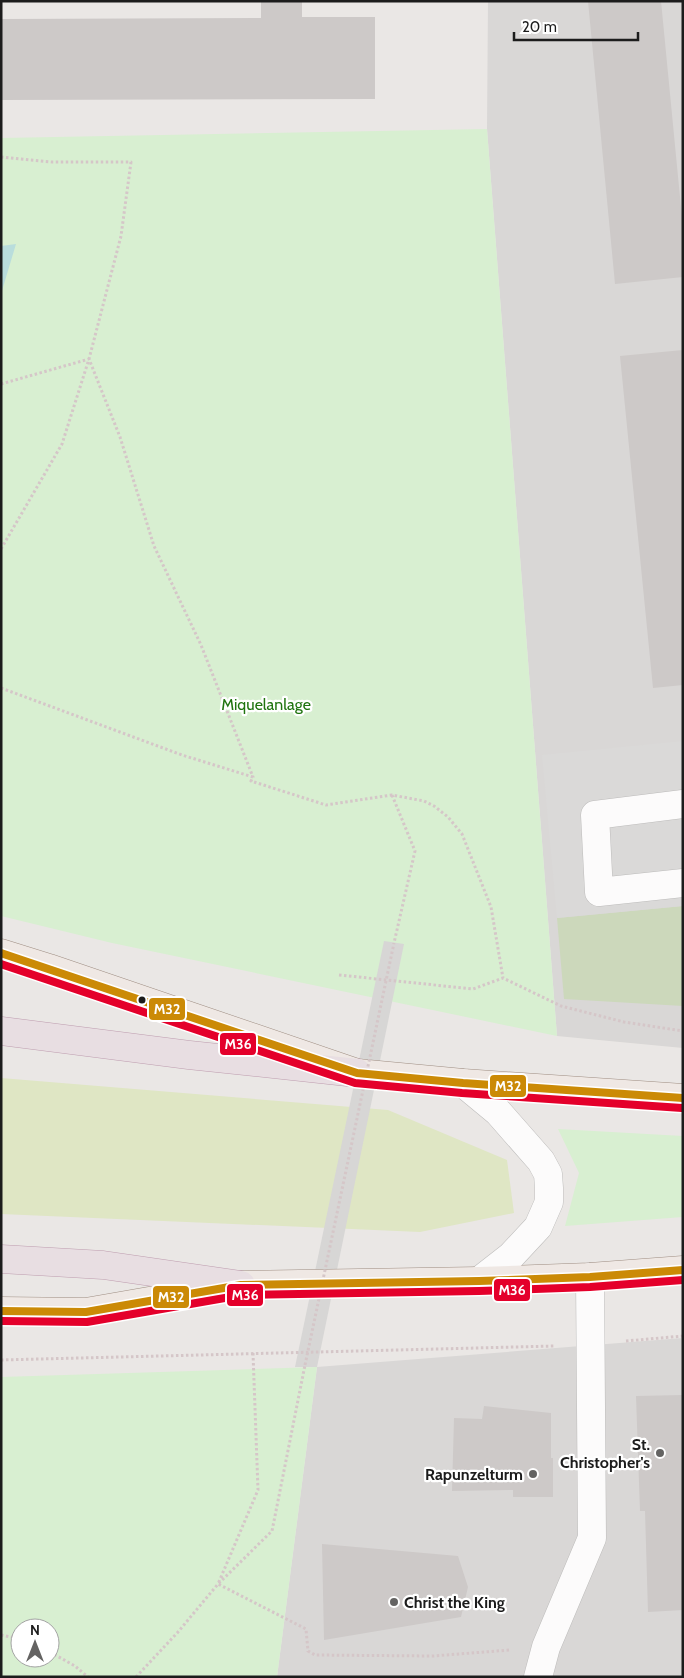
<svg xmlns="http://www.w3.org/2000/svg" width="684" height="1678" font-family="Cabin,sans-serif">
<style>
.residential{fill:#d9d7d6}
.grass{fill:#dfe6c4}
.forest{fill:#ccd8bb}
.park{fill:#d8efd1;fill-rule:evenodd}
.parking{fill:#dad9d8}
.water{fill:#b9dddc}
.pier{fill:#d7d6d5}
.building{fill:#cdc9c8}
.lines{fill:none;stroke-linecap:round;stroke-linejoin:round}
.minor-casing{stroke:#bdbcbb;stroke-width:29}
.major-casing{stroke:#9f8e83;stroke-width:29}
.highway-casing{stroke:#be9daf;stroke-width:29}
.path{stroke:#d5c6c8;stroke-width:3;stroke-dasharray:2.5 2.5;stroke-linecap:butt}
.minor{stroke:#fcfbfb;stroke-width:28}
.major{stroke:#efe8e4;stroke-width:28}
.highway{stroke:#e8dee2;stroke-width:28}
.path-bridge{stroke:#d5c6c8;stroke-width:3;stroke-dasharray:2.5 2.5;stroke-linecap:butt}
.bus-1-casing{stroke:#fff;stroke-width:11}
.bus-2-casing{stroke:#fff;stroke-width:11}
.bus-1{stroke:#cb8a06;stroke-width:8}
.bus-2{stroke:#e4002b;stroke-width:8}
.bus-dot{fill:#1c1c1c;stroke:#fff;stroke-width:2}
.poi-dot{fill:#646362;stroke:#fff;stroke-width:2}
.labels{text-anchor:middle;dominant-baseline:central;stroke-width:4.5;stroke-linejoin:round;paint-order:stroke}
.park-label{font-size:16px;fill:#207410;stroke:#fff}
.poi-label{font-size:16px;font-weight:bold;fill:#1c1c1c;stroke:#fff;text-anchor:end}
.line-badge{stroke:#fff;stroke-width:2}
.badge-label{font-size:14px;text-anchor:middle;font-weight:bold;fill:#fff}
</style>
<rect width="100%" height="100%" fill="#eae7e5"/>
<path class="residential" d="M488,1H683V1048L557,1036L487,129Z
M683,1338V1677H277L317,1367Z"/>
<path class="grass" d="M1,1078L388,1110L507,1160L514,1213L420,1232L1,1214Z"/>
<path class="forest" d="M683,906V1006L564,999L557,918Z"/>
<path class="park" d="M487,129L557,1036L112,943L1,916V138Z
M558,1129L683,1136V1217L565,1226L579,1173Z
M317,1367L277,1677H1V1377ZM20,1628H50V1658H20Z"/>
<path class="parking" d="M683,741V906L557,918L542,755Z"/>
<path class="water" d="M16,244L1,294V246Z"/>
<path class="pier" d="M384,941L404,944L317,1367H295Z"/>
<path class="building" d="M261,1H302V17H375V99L1,100V19L261,18Z
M588,1H661L683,228V277L615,284Z
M683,350V685L653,688L620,356Z
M683,1395V1610L648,1612L645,1511H640L636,1396Z
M484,1406L551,1413V1458H553V1497H513V1490L452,1491L454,1418L482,1419Z
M322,1544L458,1556L468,1587L461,1617L324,1640Z"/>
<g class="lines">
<g class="minor-casing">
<path id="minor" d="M683,804L595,815L599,892L683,883
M463,1083L498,1112L541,1161L548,1174L549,1188V1202L538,1227L511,1256L479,1281
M538,1677L546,1647L592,1538L590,1277"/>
</g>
<g class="major-casing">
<path id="major" d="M1,953L49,968L357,1073L463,1083L683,1098
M1,1311L86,1312L241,1285L479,1281L590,1277L683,1270"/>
</g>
<g class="highway-casing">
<path id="highway" d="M1,1031L189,1055L357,1073
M1,1259L103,1265L241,1285"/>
</g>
<path class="path" d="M1,157L52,162H131L121,236L89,359L62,444L1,549
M1,384L89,359L120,437L154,546L201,645L253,777
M1,688L182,755L253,777L251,781L326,805L392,795L424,801L434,806L448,817L462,834L491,907L503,978
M392,795L415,851L394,943
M339,975L473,989L503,978L561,1006L624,1022L683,1031
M626,1341L683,1336
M253,1353L258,1490L218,1584L306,1629L308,1651L315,1655L433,1656L510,1650
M1,1360L555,1346
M1,1635L20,1639
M50,1652L75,1666L88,1677
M136,1677L178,1632L218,1584L272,1531L305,1365"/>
<use href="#minor" class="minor"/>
<use href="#major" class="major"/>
<use href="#highway" class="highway"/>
<path class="path-bridge" d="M305,1365L394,943"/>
<g class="bus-1-casing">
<path id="bus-1" d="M1,953L357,1073L463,1083L683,1098
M1,1311L86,1312L241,1285L479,1281L590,1277L683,1270"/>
</g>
<g class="bus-2-casing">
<path id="bus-2" d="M1,964L355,1083L462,1093L682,1108
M1,1321L87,1322L242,1295L479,1291L590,1287L683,1280"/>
</g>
<use href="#bus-1" class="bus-1"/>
<use href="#bus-2" class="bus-2"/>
</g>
<circle class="bus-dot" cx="142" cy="1000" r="4.5"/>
<g class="poi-dot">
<circle cx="660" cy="1453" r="5"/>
<circle cx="533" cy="1474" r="5"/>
<circle cx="394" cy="1602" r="5"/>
</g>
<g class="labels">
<g class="park-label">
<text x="266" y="704">Miquelanlage</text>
</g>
<g class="poi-label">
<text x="650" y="1444">St.<tspan x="650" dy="18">Christopher's</tspan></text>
<text x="523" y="1474">Rapunzelturm</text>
<text x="404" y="1602" text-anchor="start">Christ the King</text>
</g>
</g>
<g class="line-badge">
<rect x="148" y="997" width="38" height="24" rx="5" fill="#cb8a06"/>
<rect x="219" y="1032" width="38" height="24" rx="5" fill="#e4002b"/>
<rect x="489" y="1074" width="38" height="24" rx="5" fill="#cb8a06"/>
<rect x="493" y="1278" width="38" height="24" rx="5" fill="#e4002b"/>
<rect x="226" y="1283" width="38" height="24" rx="5" fill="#e4002b"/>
<rect x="152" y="1285" width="38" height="24" rx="5" fill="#cb8a06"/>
</g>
<g class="badge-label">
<text x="167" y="1014">M32</text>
<text x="238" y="1049">M36</text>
<text x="508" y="1091">M32</text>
<text x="512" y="1295">M36</text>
<text x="245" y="1300">M36</text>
<text x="171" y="1302">M32</text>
</g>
<rect width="684" height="1678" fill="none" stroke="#1c1c1c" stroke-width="5"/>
<g transform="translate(35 1643)"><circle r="24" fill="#ffffff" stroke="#a4a4a4"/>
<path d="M0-4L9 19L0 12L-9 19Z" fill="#646362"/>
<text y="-8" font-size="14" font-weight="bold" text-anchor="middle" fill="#1c1c1c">N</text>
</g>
<path d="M514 32v8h124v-8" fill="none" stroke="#1c1c1c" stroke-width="2.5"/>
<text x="522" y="32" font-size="15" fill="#1c1c1c" stroke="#ffffff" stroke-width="4" paint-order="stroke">20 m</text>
</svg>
